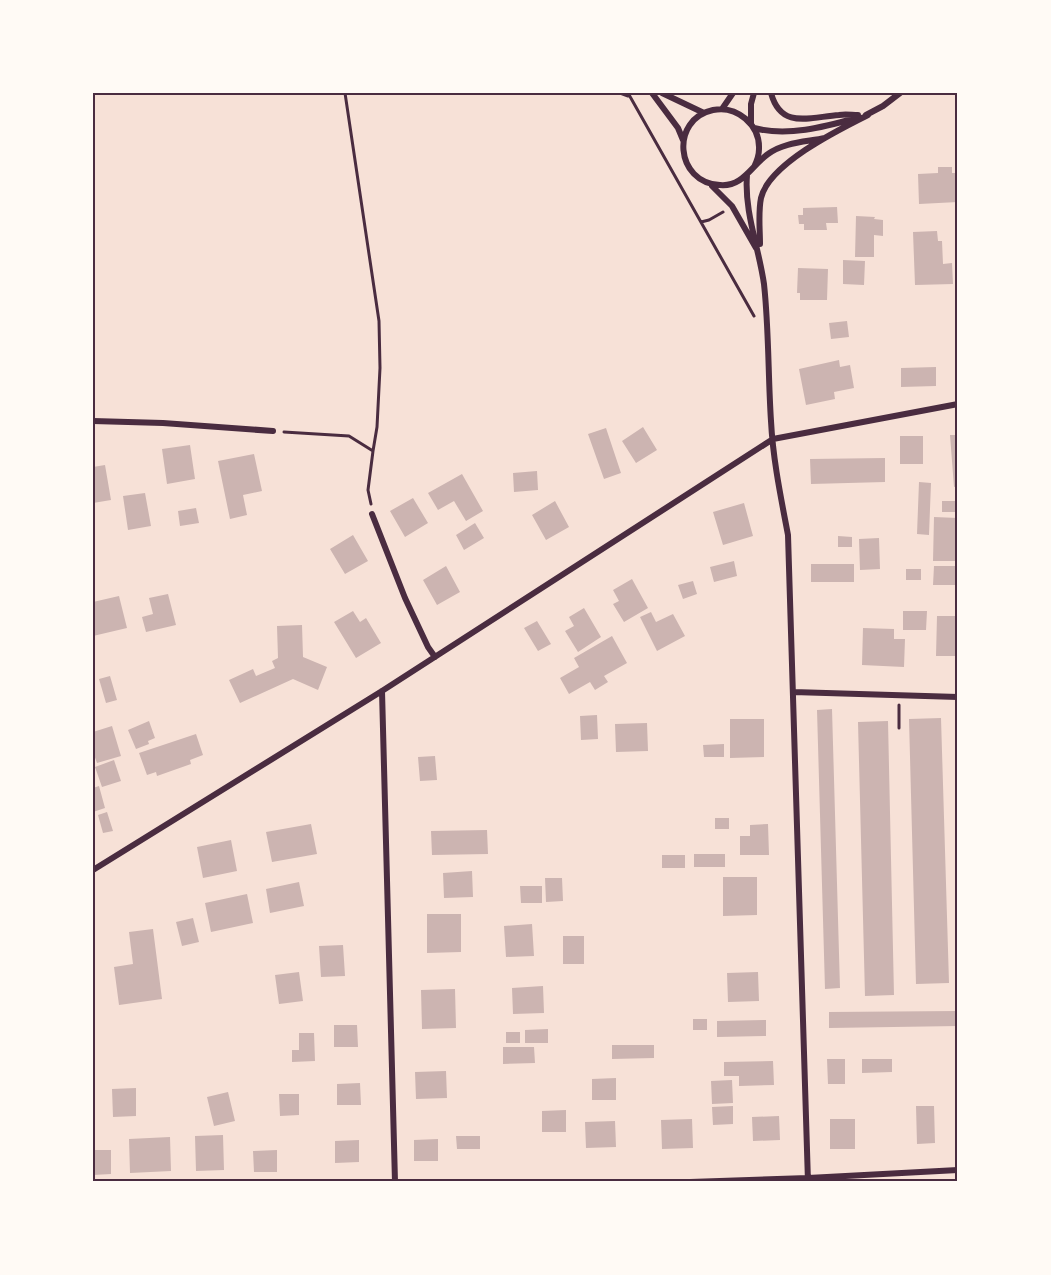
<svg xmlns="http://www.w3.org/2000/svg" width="1051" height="1275" font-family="Overpass,sans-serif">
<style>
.building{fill:#ccb4b1}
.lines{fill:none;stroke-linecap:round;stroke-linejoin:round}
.path{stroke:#4a2c40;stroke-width:3}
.minor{stroke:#4a2c40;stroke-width:6}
.neatline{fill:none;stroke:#4a2c40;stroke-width:2}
</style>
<rect width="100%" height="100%" fill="#f7e1d7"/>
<path class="building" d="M938,167H952V173H958V202L919,204L918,174L938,173Z
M837,207L838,223H826L827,230H804V224H799L798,215H803V208Z
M856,216L875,217L874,219L883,220V236L874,235V257H855Z
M937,231L938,241H942L943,264L952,263L953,284L915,285L913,232Z
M843,260L865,261L864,285L843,284Z
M798,268L828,269L827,300H800V293H797Z
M847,321L849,337L831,339L829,323Z
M839,360L840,367L850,365L854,388L834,392L835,399L806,405L799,369Z
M936,367V386L901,387V368Z
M643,427L657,450L636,463L622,441Z
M606,428L621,473L604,479L588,434Z
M950,435H958V486L954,487Z
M900,436H923V464H900Z
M190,445L195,479L167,484L162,449Z
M254,454L262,491L243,495L247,515L230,519L218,461Z
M885,458V482L811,484L810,459Z
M105,465L111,500L93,503V467Z
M537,471L538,490L514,492L513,473Z
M462,474L483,511L466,521L454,501L438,510L428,493Z
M919,482L931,483L929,535L917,534Z
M145,493L151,526L128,530L123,496Z
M413,498L428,523L405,537L390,511Z
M555,501L569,527L546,540L532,515Z
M942,501H956V512H942Z
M744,503L753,536L723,545L713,512Z
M196,508L199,523L180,526L178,511Z
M934,517L958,518L956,561H933Z
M475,523L484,538L464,550L456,535Z
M353,535L368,561L345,574L330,549Z
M838,536L852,537V547H838Z
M879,538L880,569L860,570L859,539Z
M734,561L737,576L714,582L710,567Z
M811,564H854V582H811Z
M446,566L460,592L437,605L423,580Z
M934,566H957V585H933Z
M906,569H921V580H906Z
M632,579L648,608L624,622L613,604L619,601L613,590Z
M693,581L697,594L683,599L678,585Z
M168,594L176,625L146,632L142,617L153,614L149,598Z
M119,596L127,628L93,636V602Z
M584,608L601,637L578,652L565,631L574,626L569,617Z
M353,611L360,622L366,618L381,643L356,658L334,622Z
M903,611H927L926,630H903Z
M651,612L656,622L673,614L685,636L657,651L640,617Z
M937,616H958V656H936Z
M537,621L551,644L538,651L524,628Z
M302,625L303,657L327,667L318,690L293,679L240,703L229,680L253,669L256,676L275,668L272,661L278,658L277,626Z
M863,628L894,629V639H905L904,667L862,665Z
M612,636L627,663L604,676L608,682L595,690L590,682L569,694L560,678L579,667L574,658Z
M110,676L117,700L106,703L99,679Z
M832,709L840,988L825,989L817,710Z
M597,715L598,739L581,740L580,716Z
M941,718L949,983L916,984L909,719Z
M730,719H764V757L730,758Z
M149,721L155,738L148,741L149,744L136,749L128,730Z
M888,721L894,995L865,996L858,722Z
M647,723L648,751L616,752L615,724Z
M112,726L121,756L97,763L93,752V732Z
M196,734L203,755L190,760L191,764L157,776L156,772L147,775L139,753Z
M724,744V757H704L703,745Z
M435,756L437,780L420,781L418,757Z
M114,760L121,781L102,787L95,767Z
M99,786L105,808L93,812V788Z
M107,812L113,831L103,833L98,815Z
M715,818H729V829H715Z
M311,824L317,854L272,862L266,832Z
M768,824L769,855H740V836H750V825Z
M487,830L488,854L432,855L431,831Z
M231,840L237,871L203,878L197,847Z
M694,854H725V867H694Z
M662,855H685V868H662Z
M472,871L473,897L444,898L443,873Z
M723,877H757V915L723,916Z
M545,878H562L563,901L546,902Z
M299,882L304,906L270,913L266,889Z
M520,886H542V903H521Z
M247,894L253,923L211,932L205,903Z
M427,914H461V952L427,953Z
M193,918L199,942L182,946L176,922Z
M532,924L534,956L506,957L504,926Z
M153,929L162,999L119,1005L114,967L133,964L129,932Z
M563,936H584V964H563Z
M343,945L345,976L321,977L319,946Z
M299,972L303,1001L279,1004L275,975Z
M758,972L759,1001L728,1002L727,973Z
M543,986L544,1013L513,1014L512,988Z
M455,989L456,1028L422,1029L421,990Z
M958,1011V1026L829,1028V1012Z
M693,1019H707V1030H693Z
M766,1020V1036L717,1037V1021Z
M334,1025H357L358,1047H334Z
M548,1029V1043H525V1030Z
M506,1032H520V1043H506Z
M299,1033H314L315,1061L292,1062V1050H299Z
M612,1045H654V1058L612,1059Z
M503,1047H534L535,1063L503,1064Z
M827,1059H845V1084H828Z
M862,1059H892V1072L862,1073Z
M773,1061L774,1085L739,1086V1076H724V1062Z
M446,1071L447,1098L416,1099L415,1072Z
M616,1078V1100H592V1079Z
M732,1080L733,1103L712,1104L711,1081Z
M360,1083L361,1105H337V1084Z
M136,1088V1116L113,1117L112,1089Z
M228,1092L235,1121L214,1126L207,1097Z
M279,1094H299V1115L280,1116Z
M733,1106V1124L713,1125L712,1107Z
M916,1106H934L935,1143L917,1144Z
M566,1110V1132H542V1111Z
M779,1116L780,1140L753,1141L752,1117Z
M692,1119L693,1148L662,1149L661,1120Z
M830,1119H855V1149H830Z
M615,1121L616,1147L586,1148L585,1122Z
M223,1135L224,1170L196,1171L195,1136Z
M456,1136H480V1149H457Z
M170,1137L171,1171L130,1173L129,1139Z
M438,1139V1161H414V1140Z
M359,1140V1162L335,1163V1141Z
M93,1150H111V1174L93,1175Z
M277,1150V1172H254L253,1151Z"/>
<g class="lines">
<path class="path" d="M345,93L379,321L380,368L377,427L373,451
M620,93L628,96
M628,93L754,316
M701,222L709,220L723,212
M284,432L349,436L373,451L368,490L371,504
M899,705V728"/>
<path class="minor" d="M652,93L678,128L683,140
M662,93L704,113
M771,93C781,130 810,117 839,115C845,114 852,115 858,115
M722,109L733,93
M866,115L883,106L900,93
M751,124V104L754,93
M754,128C787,137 824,127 856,118
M754,167C757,161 759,155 759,149C760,125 737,105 713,110C670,119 675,183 720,185C743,187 751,166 768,154C784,142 806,142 825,138
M747,175C744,212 759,248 764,284C769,330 768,376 771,421C773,460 781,498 788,535L808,1182
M712,186L732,206L756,248
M760,244C760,229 758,213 761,198C769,164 838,130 868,115
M93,421L163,423L273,431
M372,514L405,598L428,647L435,657
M382,691L395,1182
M793,692L958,697
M93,870L382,691L773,439L958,404
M690,1182L808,1178L958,1170"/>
</g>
<rect width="1051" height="1275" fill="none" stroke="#fffaf5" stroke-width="189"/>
<rect x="94" y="94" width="862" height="1086" class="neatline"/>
</svg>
